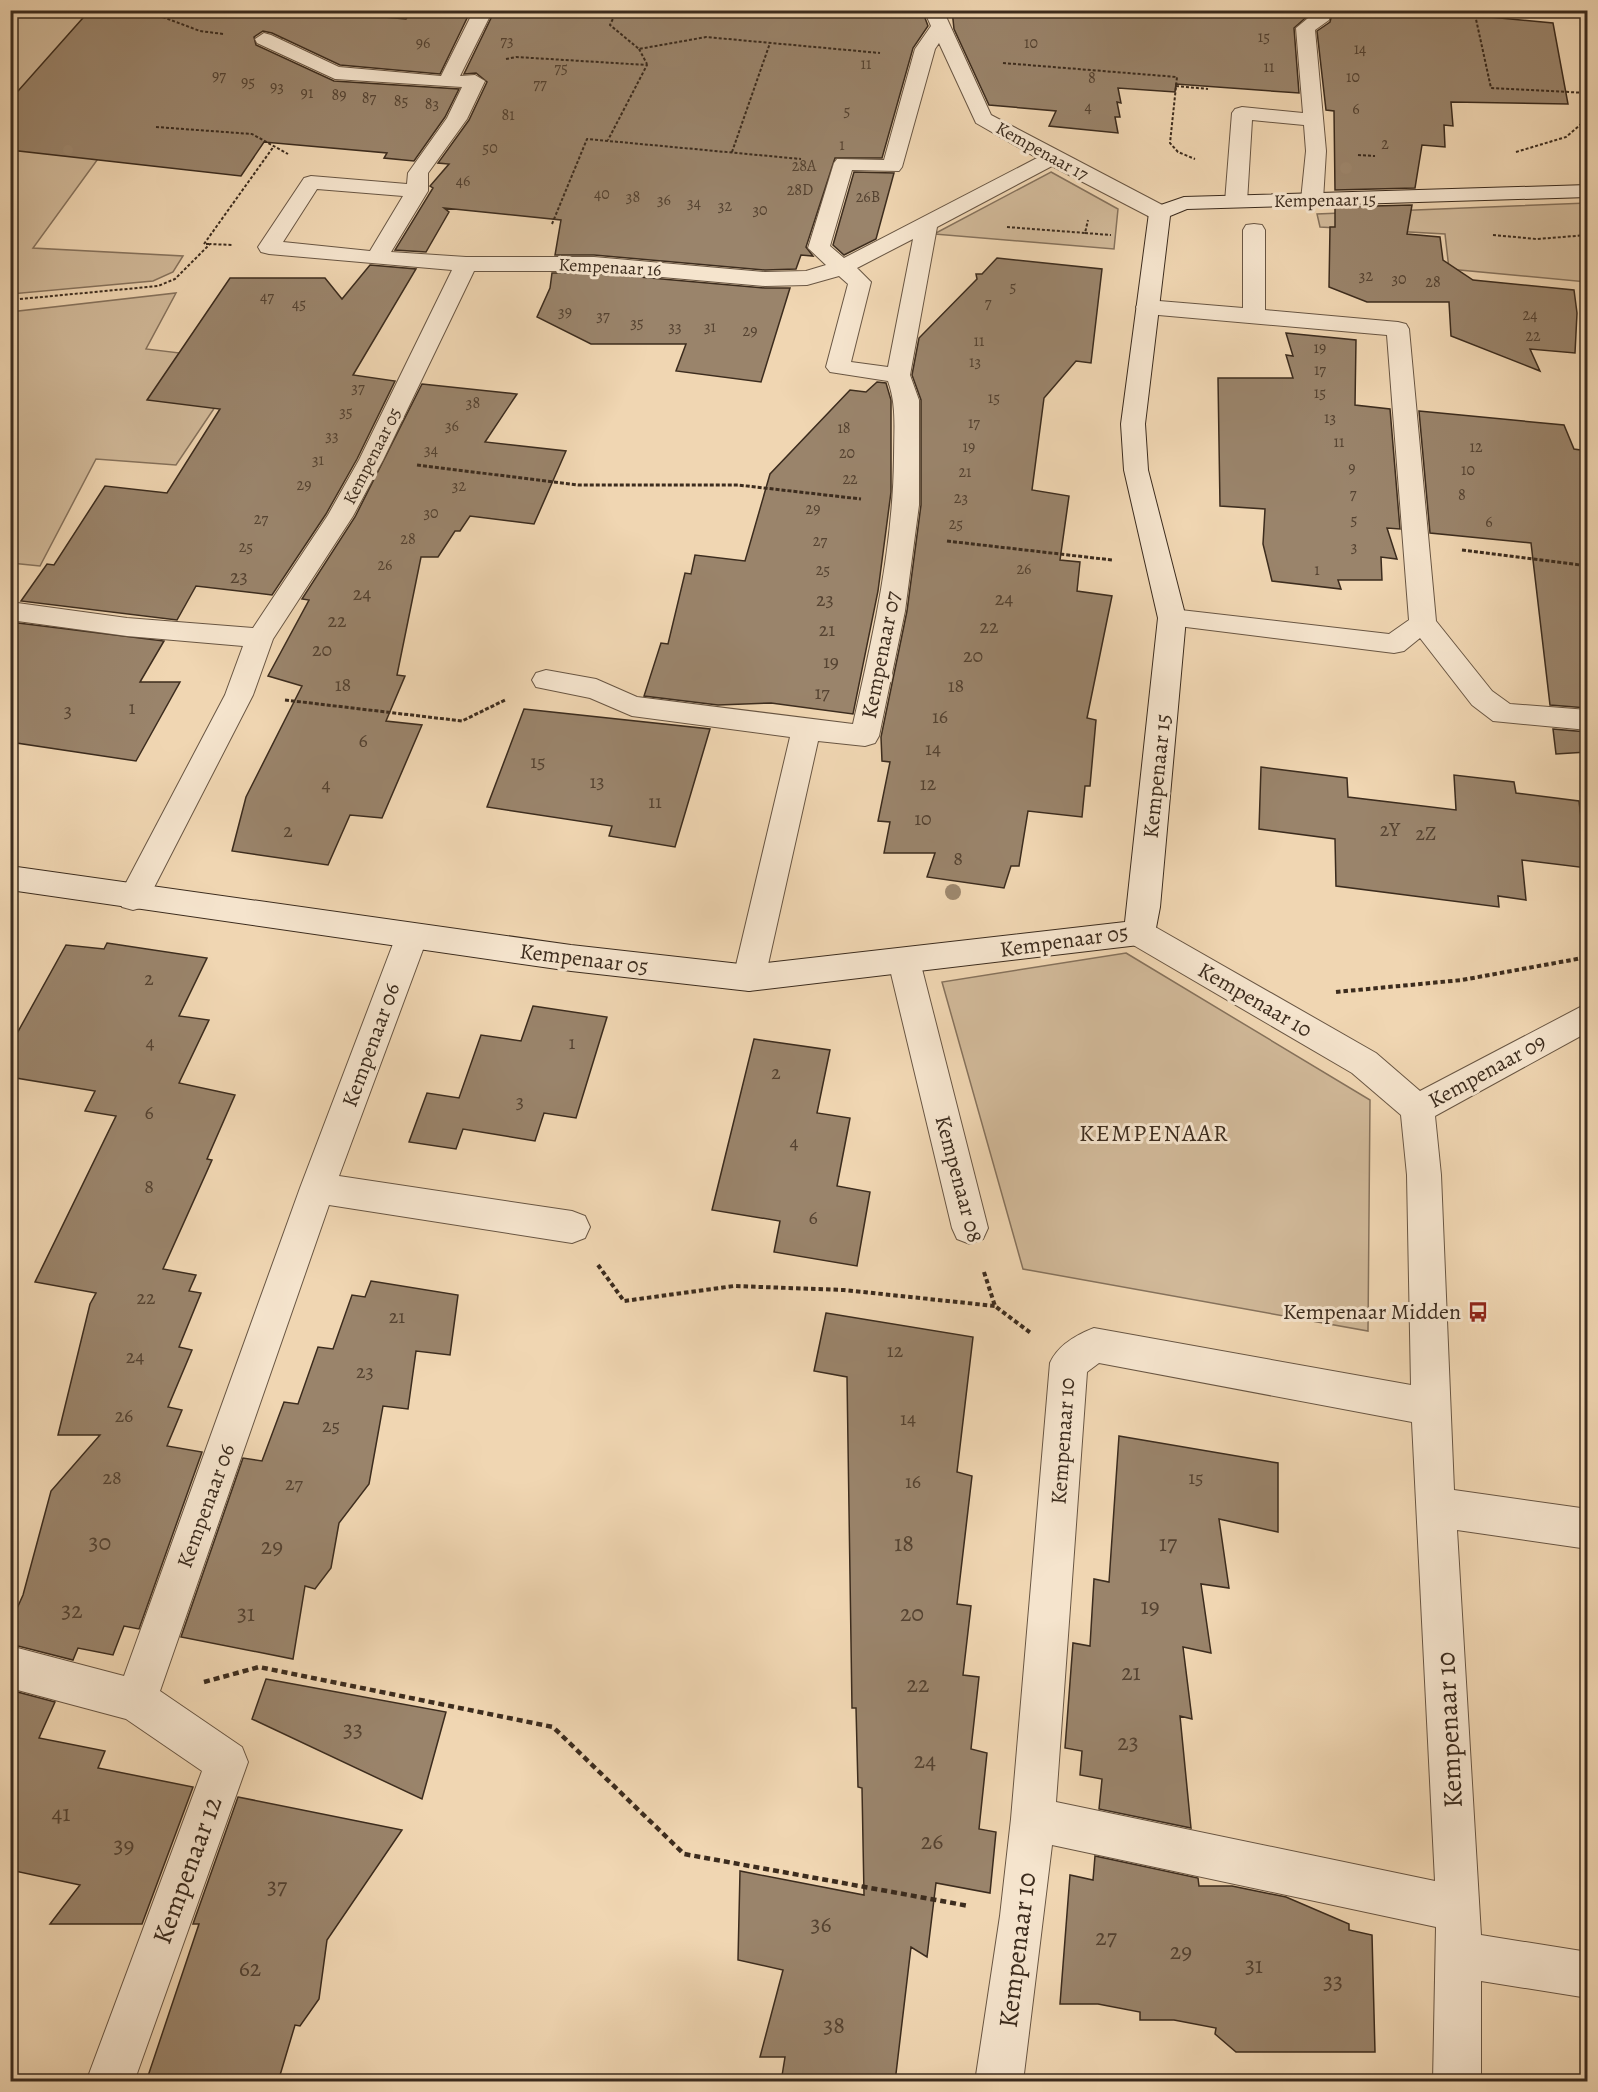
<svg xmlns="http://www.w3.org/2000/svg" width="1598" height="2092" font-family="Alegreya,serif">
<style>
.green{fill:#d1b999;stroke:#86725c;stroke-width:1.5}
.building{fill:#9a846b;stroke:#3c2c1e;stroke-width:1.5}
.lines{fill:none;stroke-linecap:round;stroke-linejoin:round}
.street-casing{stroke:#695643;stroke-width:2}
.secondary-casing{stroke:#3c2c1e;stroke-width:2}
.path-far3{stroke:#3c2c1e;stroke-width:2;stroke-dasharray:3 2;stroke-linecap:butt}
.path-far2{stroke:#3c2c1e;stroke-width:3;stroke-dasharray:4 2;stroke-linecap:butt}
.path-far1{stroke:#3c2c1e;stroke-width:4;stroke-dasharray:4.5 3;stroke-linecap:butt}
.path{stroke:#3c2c1e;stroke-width:4.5;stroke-dasharray:6 4;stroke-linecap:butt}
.street{fill:#f5e4cd;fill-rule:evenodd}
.secondary{fill:#f5e4cd;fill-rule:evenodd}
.tree{fill:#9e886e}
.labels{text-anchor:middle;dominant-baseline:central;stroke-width:6;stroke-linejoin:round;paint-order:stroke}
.far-number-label{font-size:16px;fill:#544231}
.far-street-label{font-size:18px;fill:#3c2c1e;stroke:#f5e4cd}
.number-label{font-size:20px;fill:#544231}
.street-label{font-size:22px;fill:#3c2c1e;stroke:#f5e4cd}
.poi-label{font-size:22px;fill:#3c2c1e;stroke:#f5e4cd;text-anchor:end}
.neighbourhood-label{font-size:24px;letter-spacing:1.5px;fill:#3c2c1e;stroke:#f5e4cd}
.near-number-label{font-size:24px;fill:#544231}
.near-street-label{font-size:27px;fill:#3c2c1e;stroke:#f5e4cd}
</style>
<rect width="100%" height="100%" fill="#f0d6b2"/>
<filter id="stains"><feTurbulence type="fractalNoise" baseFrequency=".00333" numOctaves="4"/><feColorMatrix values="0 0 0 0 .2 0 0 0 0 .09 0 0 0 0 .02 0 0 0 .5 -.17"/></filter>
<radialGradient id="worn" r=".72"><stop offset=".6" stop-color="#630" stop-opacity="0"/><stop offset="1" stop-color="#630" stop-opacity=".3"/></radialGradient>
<path class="green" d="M10,11H298L281,40L236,37L108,145L33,248L183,256L173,272L153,281L11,294Z
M1051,172L1118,209L1114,249L934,234Z
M1587,203V282L1449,269L1445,234L1320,227L1317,214Z
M176,293L146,349L246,361L176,465L96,459L40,566L11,563L10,312Z
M1126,953L1370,1100L1368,1331L1023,1269L942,982Z"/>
<path class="building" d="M90,10H302L406,19L412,10H471L440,74L340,65L272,33L263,31L254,37L256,45L334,81L459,89L445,117L414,161L384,158L387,153L264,142L241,176L10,150V100Z
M495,10H922L928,26L913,48L882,158H835L806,247L813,256L801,255L796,269L765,270L594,255H555L561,220L444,208L449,212L426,252L395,250L433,188L430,186L449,164L438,163L469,120L487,82L476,73L464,74Z
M952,10H1311V13L1294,28L1299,93L1176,84L1175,92L1118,88L1121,103L1117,102L1120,117H1115L1118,133L1049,126L1056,111L989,105L954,29Z
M1333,10H1416L1553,23L1568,104L1451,102L1453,126L1444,125L1445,147L1422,145L1415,188L1335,190L1334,111L1326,110L1317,31L1330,22Z
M854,172L894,173L876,239L844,255L833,245Z
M1412,205L1407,234L1440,237L1443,260L1473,280L1574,290L1577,313L1575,353L1530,349L1540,371L1451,336L1449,302H1367L1329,287L1330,227H1335V207Z
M997,258L1102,269L1091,363L1076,361L1044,398L1032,490L1069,496L1060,560L1080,562L1077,591L1112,596L1087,718L1096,720L1090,786H1085L1082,817L1028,811L1019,866H1011L1004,888L927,877L935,853H884L890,822L878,821L890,762L882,761L881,737L907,611L921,505V400L912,375L919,338L977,279L976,274H982Z
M370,265L416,269L353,375L395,381L357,459L326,514L272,595L196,586L177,620L21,601L47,564L54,565L105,486L167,493L220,409L147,400L230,278H325L342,299Z
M552,273H594L765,288H790L761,382L676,371L686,344H591L537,317L550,288Z
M1286,333L1356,340L1355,405L1390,409L1400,529L1387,528L1397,559L1381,557L1382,580H1338L1341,589L1272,581L1263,544L1265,509L1220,506L1218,378H1293L1286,355L1293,356Z
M877,382L886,383L891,400V492L878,591L853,714L771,703L718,705L644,696L661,643L668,644L685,573L691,574L695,555L745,561L770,474L850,390L866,392Z
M422,384L517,394L485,442L566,451L534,524L470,516L460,531H455L438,557H421L397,675L405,676L386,721L422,725L382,818L350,815L328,865L232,851L246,797L302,686L268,676L309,600L302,599L355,517Z
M1419,411L1564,425L1574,449L1587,451V708L1550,705L1531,543L1430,533Z
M10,622L164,641L140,682H180L136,761L10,742Z
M524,709L710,729L675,847L609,836L612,826L487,807Z
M1553,729L1587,732V752L1556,754Z
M1261,767L1347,778L1348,797L1456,810L1454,775L1514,782L1516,793L1579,801L1587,868L1522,860L1526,900L1498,896L1499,907L1336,886L1335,839L1259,829Z
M107,943L207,958L179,1016L209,1020L179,1083L235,1095L207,1159L212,1160L163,1269L196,1275L189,1291L201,1293L179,1347L192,1350L168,1407L182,1410L167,1446L202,1452L139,1629L124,1626L113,1655L78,1648L73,1660L10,1644V1624L23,1595L51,1491L100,1435H58L90,1304L96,1293L35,1282L116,1116L85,1111L95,1091L10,1077V1046L66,945L104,949Z
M533,1006L607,1017L576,1118L544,1113L535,1141L463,1129L456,1149L409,1142L427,1093L459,1098L481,1035L521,1041Z
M754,1039L830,1050L817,1113L850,1118L837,1186L870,1192L857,1266L774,1252L780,1221L712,1210Z
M371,1281L458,1295L450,1355L416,1351L408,1409L383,1406L369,1484L339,1523L331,1568L315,1589L305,1586L293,1659L181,1637L243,1458L262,1461L284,1402L298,1404L318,1347L333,1349L352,1295L365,1297Z
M826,1313L973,1337L957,1472L972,1476L957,1604L971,1606L963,1675L979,1677L971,1749L987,1753L979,1829L996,1832L990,1893L936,1883L927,1957L911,1947L895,2082H781L785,2057H760L783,1970L738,1960L740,1871L864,1895L862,1788L858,1787L856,1708H852L847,1377L814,1371Z
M1119,1436L1278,1463V1532L1219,1519L1229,1588L1201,1584L1211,1653L1183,1647L1192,1719L1180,1716L1191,1828L1099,1809L1102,1779L1080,1775L1082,1751L1065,1748L1073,1643L1090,1646L1094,1579L1109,1582Z
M266,1679L446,1712L422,1799L252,1719Z
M10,1690L55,1702L39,1738L105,1751L98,1768L193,1787L142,1924H50L80,1885L10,1870Z
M238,1797L402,1830L327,1940L319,1999L300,2026L295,2025L278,2082H146L199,1924H193Z
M1095,1856L1198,1878L1199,1886H1232L1286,1897L1349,1924V1930L1372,1935L1375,2052H1236L1215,2034L1216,2028L1174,2020H1140V2012L1098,2004H1060L1070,1875L1093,1880Z"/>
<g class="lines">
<g class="street-casing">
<path id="street" d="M474,10H493L460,76L475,75L485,81L467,119L428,173V191L391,252L466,257H594L765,272L806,271L826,265L808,248L834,163L837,159L884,160L915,49L931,26L924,10H943L991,115L1168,208L1171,213L1168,218H1152L1052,166L937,227L910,375L919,400V505L905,611L879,736L875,743L865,746L818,741L765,978L760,987L749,991L738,987L733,978L790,737L632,716L590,698L536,687L532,680L536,673L546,670L596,679L637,697L853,724C873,636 893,548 894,458C894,431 897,406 888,381L830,372L826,367L848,284L839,276L807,285L765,286L594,271H474L383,460L353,516L273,639L253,695L144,907L133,910L122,907L118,898L225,695L243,646L127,636L10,620V602L127,618L253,628L328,515L359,460L452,270L269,254L261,252L258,247L304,178L311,176L407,184L408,173L447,118L462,87L335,79L257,43L255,39L264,33L271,35L339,67L441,76ZM939,43L976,123L1037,158L844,258L830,246L852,170L899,171L902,167L935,49ZM317,189L403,196L370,251L283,242ZM913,239L888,367L851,362L871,282L857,268Z
M1313,10H1331L1329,20L1315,30L1326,151L1323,200L1319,204H1305L1301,200L1306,151L1304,125L1252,120L1247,202L1244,207H1228L1225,202L1232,113L1235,109L1242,107L1303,113L1296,28L1313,14Z
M1254,224L1262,225L1265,230V310L1398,322L1406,324L1409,329L1436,621L1492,691L1510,704L1588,710V730L1493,721L1472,705L1420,638L1404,651L1394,653L1162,624L1158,618L1162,612L1172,609L1389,634L1409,620L1387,335L1147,314L1139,312L1136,307L1139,302L1147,300L1243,308V230L1246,225Z
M1139,921L1150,924L1376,1053L1420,1091L1588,1003V1032L1435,1116L1441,1175L1454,1490L1588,1509V1549L1457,1530L1481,1935L1588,1952V1998L1481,1981V2082H1433L1436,1927L1052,1845L1023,2082H975L1000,1916L1011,1819L1050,1363C1058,1345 1076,1335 1094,1328L1411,1385L1407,1175L1401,1115L1352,1073L1128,942L1123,933L1128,924ZM1099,1363L1412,1422L1435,1881L1056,1802L1087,1372Z
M412,924L423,927L428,936L339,1176L572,1211L585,1216L590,1227L585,1238L572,1243L329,1205L160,1691L242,1747L248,1762L134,2082H86L202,1771L126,1719L10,1688V1646L124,1676L300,1188L396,936L401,927Z
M904,948L915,952L920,961L988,1228L983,1239L970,1244L957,1239L952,1228L888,961L893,952Z"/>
</g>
<g class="secondary-casing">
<path id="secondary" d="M1588,185V197L1187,209L1170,216L1145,424L1148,470L1186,618L1160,907L1155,933L1150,942L1139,945L749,991L571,971L10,890V866L571,945L749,965L1125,922L1158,618L1124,470L1121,424L1149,213L1152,208L1184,197Z"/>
</g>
<path class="path-far3" d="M144,10L200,31L223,34
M617,10L610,25L639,49L706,37L880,53
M1474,10L1491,88L1588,93
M639,49L647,64
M506,59L516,57L647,65L608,140
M1003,63L1177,77L1170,143L1178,152L1195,159
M1176,86L1208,89
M156,127L252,134L288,154
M732,152L770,43
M1516,152L1566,137L1588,118
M1358,155L1375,156
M552,224L587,139L801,159
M1007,227L1085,233L1088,220
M1085,233L1111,235
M1493,235L1537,239L1588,235
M209,244H204L274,146
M10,300L158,286L175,279L210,244L232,245"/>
<path class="path-far2" d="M417,465L578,485H738L861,499
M947,541L1112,560
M1462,550L1588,566
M285,700L462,721L505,700"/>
<path class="path-far1" d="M1336,992L1462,980L1588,957
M598,1265L624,1301L734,1286L844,1290L995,1306
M984,1272L995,1306L1032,1334"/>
<path class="path" d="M204,1682L259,1667L553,1727L684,1854L969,1906"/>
<use href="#street" class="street"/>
<use href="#secondary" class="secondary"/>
</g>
<g class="tree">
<circle cx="68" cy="150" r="5"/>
<circle cx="1346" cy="168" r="6"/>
<circle cx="953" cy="892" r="8"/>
</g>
<defs>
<g id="bus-bare" transform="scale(1.62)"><path d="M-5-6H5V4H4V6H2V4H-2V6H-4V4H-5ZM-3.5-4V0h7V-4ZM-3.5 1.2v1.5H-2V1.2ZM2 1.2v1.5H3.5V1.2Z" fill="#8f2418" stroke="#f5e4cd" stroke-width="2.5" paint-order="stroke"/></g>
</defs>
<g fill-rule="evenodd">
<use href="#bus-bare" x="1478" y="1312"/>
</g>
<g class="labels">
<g class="far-number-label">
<text x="1264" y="37">15</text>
<text x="507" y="41">73</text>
<text x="423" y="43">96</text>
<text x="1031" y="43">10</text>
<text x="1360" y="49">14</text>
<text x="866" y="64">11</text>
<text x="1269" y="67">11</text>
<text x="561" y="68">75</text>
<text x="219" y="76">97</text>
<text x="1353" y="77">10</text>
<text x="1092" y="78">8</text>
<text x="248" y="82">95</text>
<text x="540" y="84">77</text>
<text x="277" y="87">93</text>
<text x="307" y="93">91</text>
<text x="339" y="95">89</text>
<text x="369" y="98">87</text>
<text x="401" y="101">85</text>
<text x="432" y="104">83</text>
<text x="1088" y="107">4</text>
<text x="1356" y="109">6</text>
<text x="847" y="111">5</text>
<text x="508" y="115">81</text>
<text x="1385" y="144">2</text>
<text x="842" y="145">1</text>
<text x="490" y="148">50</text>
<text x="804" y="166">28A</text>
<text x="463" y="181">46</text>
<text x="800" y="190">28D</text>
<text x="602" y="194">40</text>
<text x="633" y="197">38</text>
<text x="868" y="197">26B</text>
<text x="664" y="200">36</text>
<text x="694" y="203">34</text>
<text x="725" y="206">32</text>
<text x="760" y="210">30</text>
<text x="1366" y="276">32</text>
<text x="1399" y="279">30</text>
<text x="1433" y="282">28</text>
<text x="1013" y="287">5</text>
<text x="267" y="297">47</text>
<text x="988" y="303">7</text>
<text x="299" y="304">45</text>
<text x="565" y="312">39</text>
<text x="1530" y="315">24</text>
<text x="603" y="316">37</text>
<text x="637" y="323">35</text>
<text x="675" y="327">33</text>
<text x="710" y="327">31</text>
<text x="750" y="331">29</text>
<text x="1533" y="336">22</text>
<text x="979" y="341">11</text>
<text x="1320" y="348">19</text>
<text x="975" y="362">13</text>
<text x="1320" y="370">17</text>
<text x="358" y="388">37</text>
<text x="1320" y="393">15</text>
<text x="994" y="398">15</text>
<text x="473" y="403">38</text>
<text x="346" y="412">35</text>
<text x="1330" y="418">13</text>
<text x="974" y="423">17</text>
<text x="452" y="426">36</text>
<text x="844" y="428">18</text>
<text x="332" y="436">33</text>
<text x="1339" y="442">11</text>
<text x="969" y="447">19</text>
<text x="1476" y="447">12</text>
<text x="431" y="450">34</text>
<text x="847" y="453">20</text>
<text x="318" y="460">31</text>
<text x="1352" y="468">9</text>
<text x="1468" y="470">10</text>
<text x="965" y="472">21</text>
<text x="850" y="479">22</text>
<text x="304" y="485">29</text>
<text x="459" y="486">32</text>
<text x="1353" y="494">7</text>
<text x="1462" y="495">8</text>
<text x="961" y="498">23</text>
<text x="813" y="509">29</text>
<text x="431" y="513">30</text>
<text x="261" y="519">27</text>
<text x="1354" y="520">5</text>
<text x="1489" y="522">6</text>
<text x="956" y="524">25</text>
<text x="408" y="539">28</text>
<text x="820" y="541">27</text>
<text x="246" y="547">25</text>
<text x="1354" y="547">3</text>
<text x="385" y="565">26</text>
<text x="1024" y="569">26</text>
<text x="823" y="570">25</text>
<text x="1317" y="570">1</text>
</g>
<g class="far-street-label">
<text transform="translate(1042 151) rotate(29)">Kempenaar 17</text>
<text transform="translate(1325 200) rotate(-1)">Kempenaar 15</text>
<text transform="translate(610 267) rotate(3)">Kempenaar 16</text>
<text transform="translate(372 456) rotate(-63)">Kempenaar 05</text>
</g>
<g class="number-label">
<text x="239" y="576">23</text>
<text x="362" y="593">24</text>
<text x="1004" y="598">24</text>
<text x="825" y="599">23</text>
<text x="337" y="620">22</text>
<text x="989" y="626">22</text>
<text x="827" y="629">21</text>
<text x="322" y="649">20</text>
<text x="973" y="655">20</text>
<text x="831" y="661">19</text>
<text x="343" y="684">18</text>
<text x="956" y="685">18</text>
<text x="822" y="692">17</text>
<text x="132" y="707">1</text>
<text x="68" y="710">3</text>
<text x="940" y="716">16</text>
<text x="363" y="740">6</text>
<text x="933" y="748">14</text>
<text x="538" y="761">15</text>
<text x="597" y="781">13</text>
<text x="928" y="783">12</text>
<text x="326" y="784">4</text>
<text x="655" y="801">11</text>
<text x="923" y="818">10</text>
<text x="1390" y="829">2Y</text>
<text x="288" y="830">2</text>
<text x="1426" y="833">2Z</text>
<text x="958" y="858">8</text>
<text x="149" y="978">2</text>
<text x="150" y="1042">4</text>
<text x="572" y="1042">1</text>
<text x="776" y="1072">2</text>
<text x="520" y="1101">3</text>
<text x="149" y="1112">6</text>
<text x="794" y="1142">4</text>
<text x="149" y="1186">8</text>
<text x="813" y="1217">6</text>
<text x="146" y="1297">22</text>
<text x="397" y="1316">21</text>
<text x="895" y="1350">12</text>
<text x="135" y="1356">24</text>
<text x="365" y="1371">23</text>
<text x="124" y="1415">26</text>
<text x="908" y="1418">14</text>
<text x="331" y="1425">25</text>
<text x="112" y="1477">28</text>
<text x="1196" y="1477">15</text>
<text x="913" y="1481">16</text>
<text x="294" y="1483">27</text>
</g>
<g class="street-label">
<text transform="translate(881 655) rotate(-79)">Kempenaar 07</text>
<text transform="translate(1157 776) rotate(-84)">Kempenaar 15</text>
<text transform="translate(1064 941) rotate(-8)">Kempenaar 05</text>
<text transform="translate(584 959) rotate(7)">Kempenaar 05</text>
<text transform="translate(1255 1000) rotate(30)">Kempenaar 10</text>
<text transform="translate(371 1045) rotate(-70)">Kempenaar 06</text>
<text transform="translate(1487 1071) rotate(-29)">Kempenaar 09</text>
<text transform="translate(959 1179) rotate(75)">Kempenaar 08</text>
<text transform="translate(1063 1441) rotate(-86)">Kempenaar 10</text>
<text transform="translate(206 1506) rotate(-70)">Kempenaar 06</text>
</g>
<g class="poi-label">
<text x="1461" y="1312">Kempenaar Midden</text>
</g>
<g class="neighbourhood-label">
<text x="1154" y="1133">KEMPENAAR</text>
</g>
<g class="near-number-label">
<text x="100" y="1542">30</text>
<text x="904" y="1543">18</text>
<text x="1168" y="1543">17</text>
<text x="272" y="1546">29</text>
<text x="1150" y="1606">19</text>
<text x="72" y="1610">32</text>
<text x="246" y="1613">31</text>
<text x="912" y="1613">20</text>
<text x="1131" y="1672">21</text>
<text x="918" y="1684">22</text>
<text x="353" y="1729">33</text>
<text x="1128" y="1742">23</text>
<text x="925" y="1760">24</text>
<text x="61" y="1813">41</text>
<text x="932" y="1841">26</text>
<text x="124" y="1845">39</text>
<text x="277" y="1886">37</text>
<text x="821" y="1924">36</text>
<text x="1106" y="1937">27</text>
<text x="1181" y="1951">29</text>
<text x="1254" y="1965">31</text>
<text x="250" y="1968">62</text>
<text x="1333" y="1981">33</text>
<text x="834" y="2025">38</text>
</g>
<g class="near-street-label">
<text transform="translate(1449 1730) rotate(-93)">Kempenaar 10</text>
<text transform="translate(187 1870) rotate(-70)">Kempenaar 12</text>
<text transform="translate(1017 1950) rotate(-83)">Kempenaar 10</text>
</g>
</g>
<rect width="1598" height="2092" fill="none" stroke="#f0d6b2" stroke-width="36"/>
<rect x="12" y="12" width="1574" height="2068" fill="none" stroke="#3c2c1e" stroke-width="3"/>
<rect x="18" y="18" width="1562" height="2056" fill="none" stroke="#3c2c1e" stroke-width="1.5"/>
<rect width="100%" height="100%" filter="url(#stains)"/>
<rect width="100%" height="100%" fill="url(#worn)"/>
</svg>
